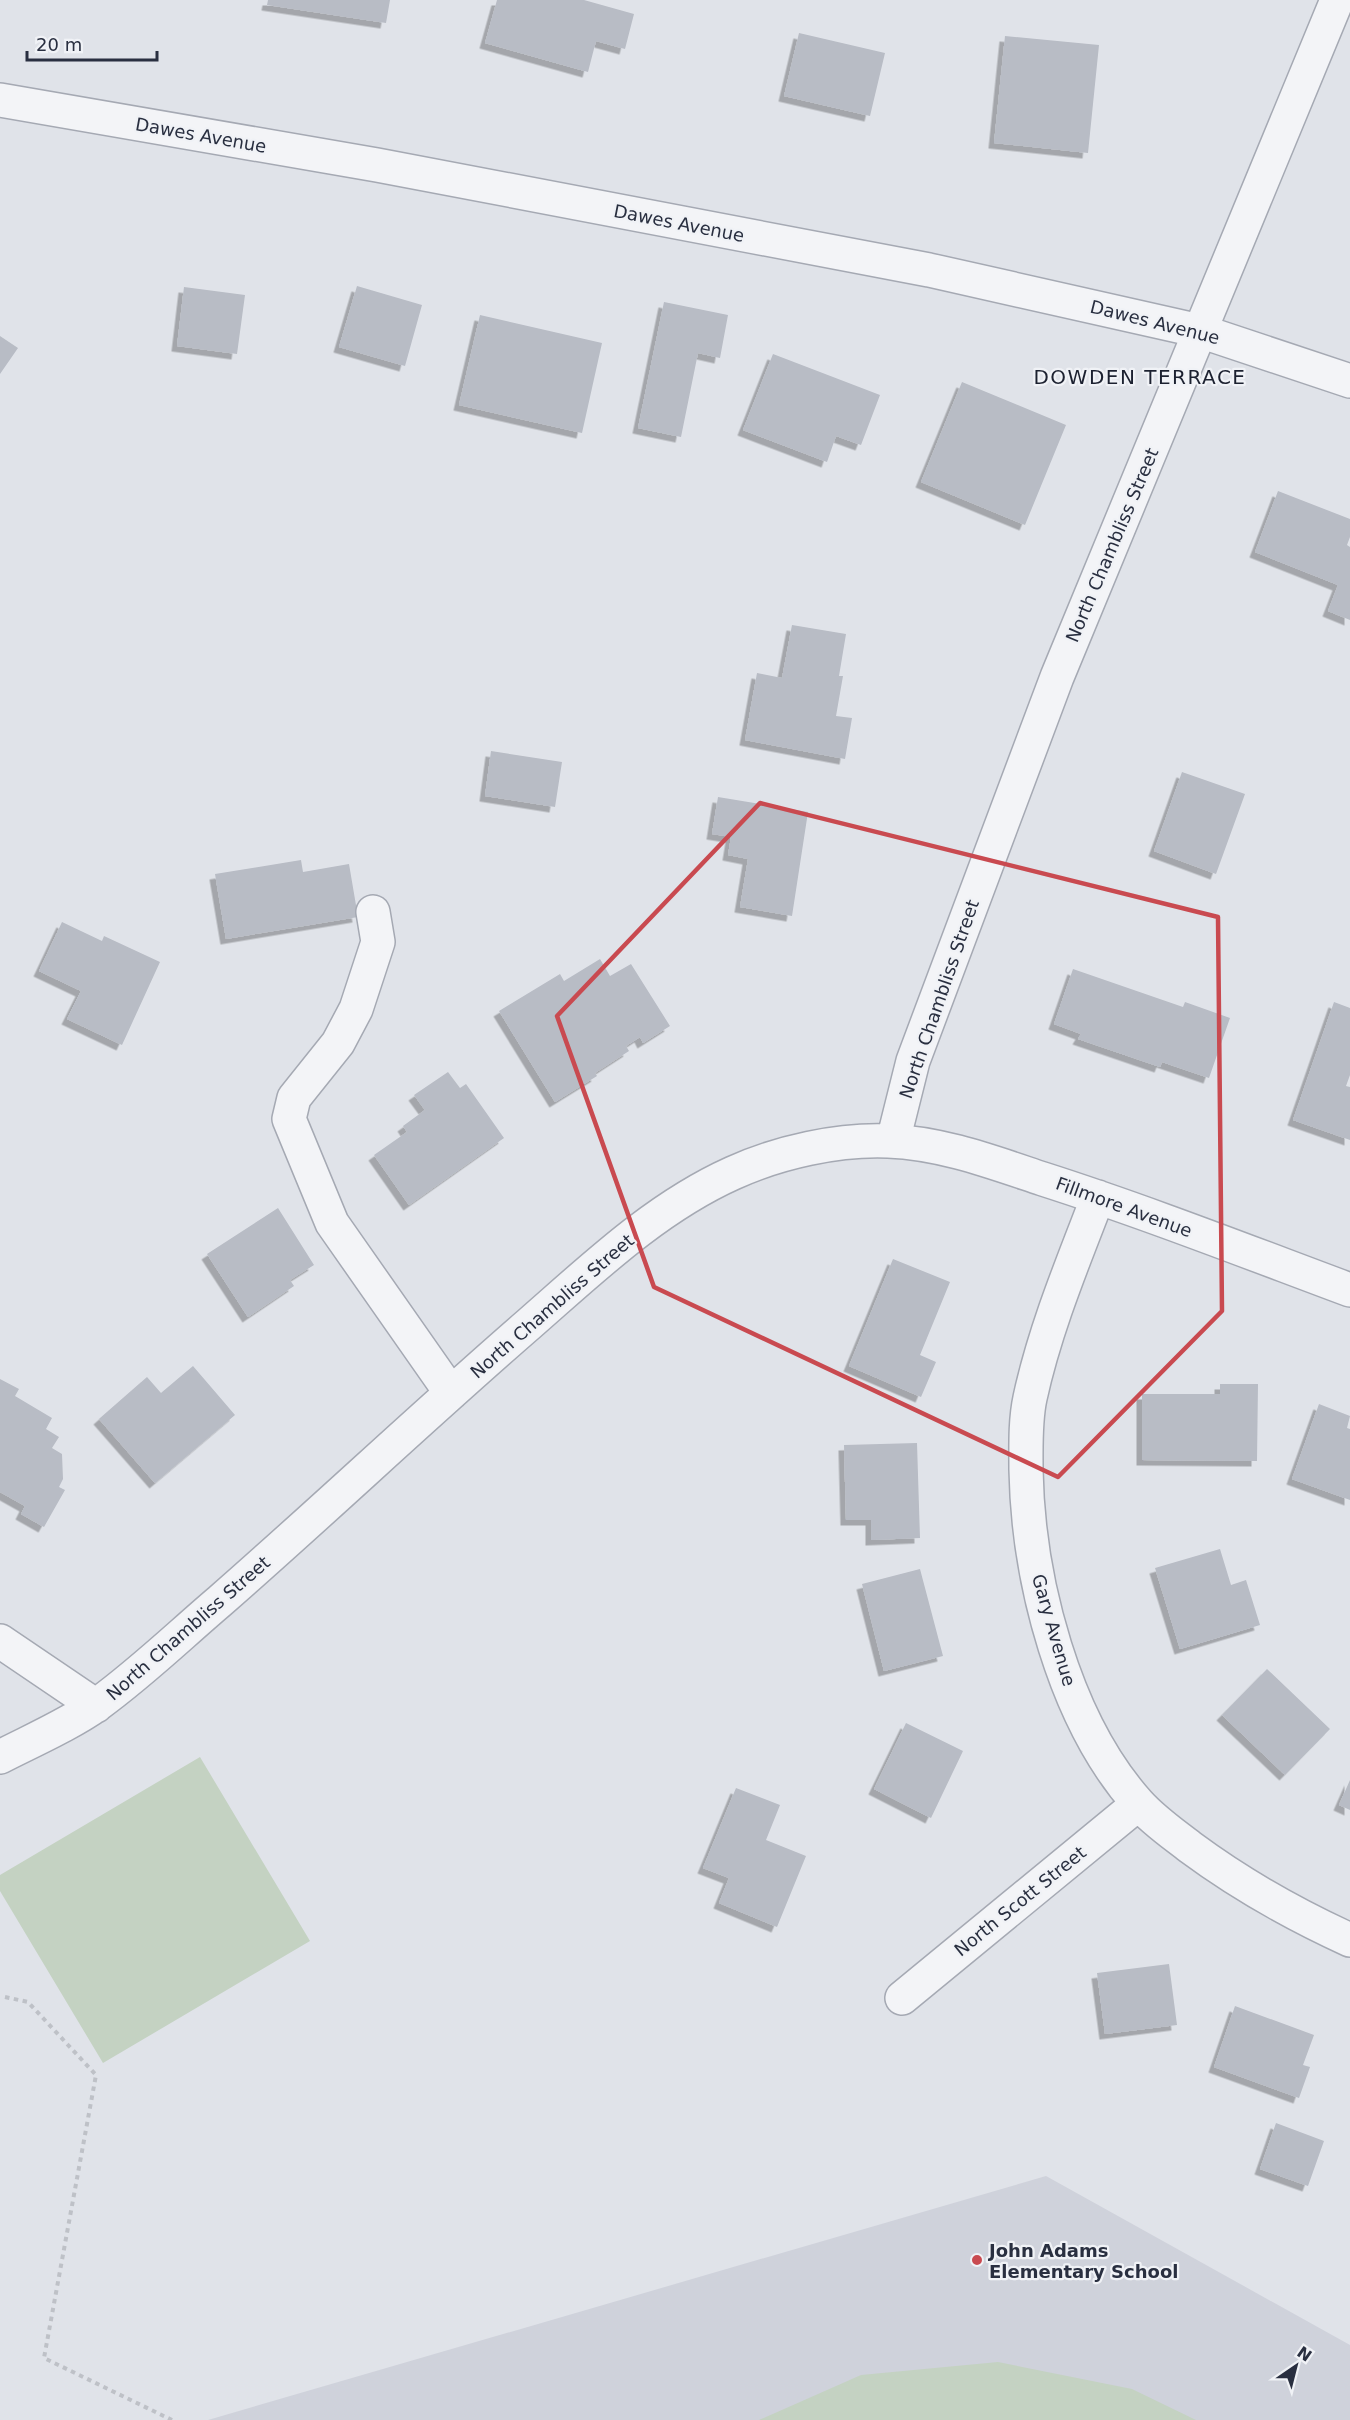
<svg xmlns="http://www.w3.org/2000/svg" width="1350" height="2420" font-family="'DejaVu Sans',sans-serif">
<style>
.built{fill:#cfd2db}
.green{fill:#c4d2c2}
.building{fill:#b8bcc5;filter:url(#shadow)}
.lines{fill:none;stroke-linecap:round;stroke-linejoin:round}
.minor-casing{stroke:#a5a9b3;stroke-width:36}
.path{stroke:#bec1c7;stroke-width:4;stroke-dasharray:4.5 4.5;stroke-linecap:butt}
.minor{stroke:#f3f4f7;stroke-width:33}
.marked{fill:none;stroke:#c94a50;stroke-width:4.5;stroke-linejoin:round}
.poi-dot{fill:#c94a50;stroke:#f0f2f6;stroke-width:2}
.labels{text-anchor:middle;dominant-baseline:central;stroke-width:4.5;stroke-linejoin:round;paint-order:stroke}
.street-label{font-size:18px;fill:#292f40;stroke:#f0f2f6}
.poi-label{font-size:18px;font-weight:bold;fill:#292f40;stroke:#f0f2f6;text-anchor:start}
.neighbourhood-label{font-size:20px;letter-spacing:1.5px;fill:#1c2130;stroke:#f0f2f6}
</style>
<defs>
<filter id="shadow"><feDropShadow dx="-5.5" dy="5.5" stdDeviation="0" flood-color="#0004"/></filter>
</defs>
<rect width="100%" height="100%" fill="#e0e3e9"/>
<path class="built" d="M1046,2176L1350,2345V2420H208Z"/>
<path class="green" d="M200,1757L310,1941L103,2063L0,1891V1875Z
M998,2362L1132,2389L1196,2420H759L861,2375Z"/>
<path class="building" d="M268,0H390L386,23L267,5Z
M497,0H584L634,14L625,49L596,41L588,72L485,43Z
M799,33L885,53L870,116L784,96Z
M1005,36L1099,45L1088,153L994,143Z
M357,286L422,305L405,366L339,347Z
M184,287L245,295L237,354L177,346Z
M664,302L728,315L720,358L698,353L681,437L638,428Z
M480,315L602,343L582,433L459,405Z
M0,336L18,348L0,374Z
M773,354L880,395L861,445L836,436L827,462L743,430Z
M962,382L1066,425L1025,525L921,482Z
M1278,491L1350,519V537L1347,545L1350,547V620L1328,611L1338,585L1255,552Z
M792,625L846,634L839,676H843L836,716L852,718L845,759L745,740L757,673L782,678Z
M491,751L562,762L555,807L485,796Z
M1182,772L1245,794L1216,874L1154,851Z
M718,797L808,812L792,916L740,907L748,859L728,855L731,837L712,834Z
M301,860L303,872L349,864L358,917L226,939L215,874Z
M62,922L102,941L104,936L160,962L122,1045L67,1019L81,991L39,971Z
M600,959L610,976L631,964L670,1026L643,1043L640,1037L626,1046L629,1051L595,1073L597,1076L555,1102L499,1011L560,974L564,981Z
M1073,969L1183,1007L1185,1002L1230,1018L1209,1078L1162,1062L1160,1067L1078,1039L1081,1034L1054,1024Z
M1334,1002L1350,1008V1075L1346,1086L1350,1087V1140L1293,1120Z
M448,1072L460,1088L466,1084L504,1138L409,1205L374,1155L407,1132L403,1126L425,1110L414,1095Z
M278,1208L314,1265L290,1280L294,1286L248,1317L207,1254Z
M893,1259L950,1282L920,1355L936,1362L921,1397L849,1366Z
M193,1366L235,1415L155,1483L99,1419L147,1377L161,1393Z
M0,1379L19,1389L15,1396L52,1418L46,1429L59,1437L52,1448L62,1454L63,1479L59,1487L65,1490L44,1527L21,1514L25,1506L0,1492Z
M1220,1384H1258L1257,1461L1142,1460V1394H1220Z
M1319,1404L1350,1416L1347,1428L1350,1429V1500L1292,1479Z
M917,1443L920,1538L871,1540V1520H846L844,1445Z
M1220,1549L1231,1585L1246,1580L1260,1625L1180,1649L1155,1568Z
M920,1569L943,1656L884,1671L862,1584Z
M1267,1669L1330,1729L1285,1775L1222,1715Z
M906,1723L963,1751L931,1818L874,1789Z
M1350,1780V1810L1339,1805Z
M736,1788L780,1805L766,1840L806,1856L777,1927L719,1903L729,1878L703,1868Z
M1169,1964L1177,2025L1105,2034L1097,1973Z
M1235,2006L1314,2035L1303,2065L1310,2067L1299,2098L1214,2067Z
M1276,2123L1324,2141L1308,2186L1260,2169Z"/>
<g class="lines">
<g class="minor-casing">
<path id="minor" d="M0,100L377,165L929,270L1200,331L1350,381
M373,912L378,942L356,1009L338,1043L294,1098L289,1119L332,1223L451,1393
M893,1141L913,1061L1057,677L1337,0
M1098,1197C1073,1262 1045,1329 1030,1398C1025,1421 1026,1447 1026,1470C1028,1580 1064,1720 1138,1803C1153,1820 1172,1833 1190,1847C1240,1884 1293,1914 1350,1940
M0,1641L96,1706
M0,1757C31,1741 70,1724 98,1704C141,1673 180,1635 220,1601C324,1510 424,1415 529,1324C592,1269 655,1208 733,1173C779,1152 838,1139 888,1141C942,1143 992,1162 1043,1179C1146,1212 1248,1252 1350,1290
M902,1998L1138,1804"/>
</g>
<path class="path" d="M5,1997L28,2002L96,2075L44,2358L172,2420"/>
<use href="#minor" class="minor"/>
</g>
<path class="marked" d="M760,803L1218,917L1222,1311L1058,1477L654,1287L557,1016Z"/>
<circle class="poi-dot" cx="977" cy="2260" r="6"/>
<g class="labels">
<g class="street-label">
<text transform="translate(201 135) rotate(10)">Dawes Avenue</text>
<text transform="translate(679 223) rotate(11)">Dawes Avenue</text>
<text transform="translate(1155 322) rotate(14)">Dawes Avenue</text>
<text transform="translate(1112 545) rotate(-67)">North Chambliss Street</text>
<text transform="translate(939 999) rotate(-71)">North Chambliss Street</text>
<text transform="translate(1124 1207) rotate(20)">Fillmore Avenue</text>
<text transform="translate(552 1306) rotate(-41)">North Chambliss Street</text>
<text transform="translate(188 1628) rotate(-41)">North Chambliss Street</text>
<text transform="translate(1054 1630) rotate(74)">Gary Avenue</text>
<text transform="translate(1020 1901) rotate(-39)">North Scott Street</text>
</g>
<g class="poi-label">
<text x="989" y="2250">John Adams<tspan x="989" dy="21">Elementary School</tspan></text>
</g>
<g class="neighbourhood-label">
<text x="1140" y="377">DOWDEN TERRACE</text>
</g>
</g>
<g transform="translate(1296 2366) rotate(35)" stroke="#f0f2f6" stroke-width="4.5" paint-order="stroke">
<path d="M0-4.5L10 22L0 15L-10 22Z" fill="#292f40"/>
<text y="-9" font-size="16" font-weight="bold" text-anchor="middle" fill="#292f40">N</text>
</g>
<path d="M27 51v9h130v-9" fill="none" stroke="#292f40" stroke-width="3"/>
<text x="36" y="51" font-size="18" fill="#292f40" stroke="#f0f2f6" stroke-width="4.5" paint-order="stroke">20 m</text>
</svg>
